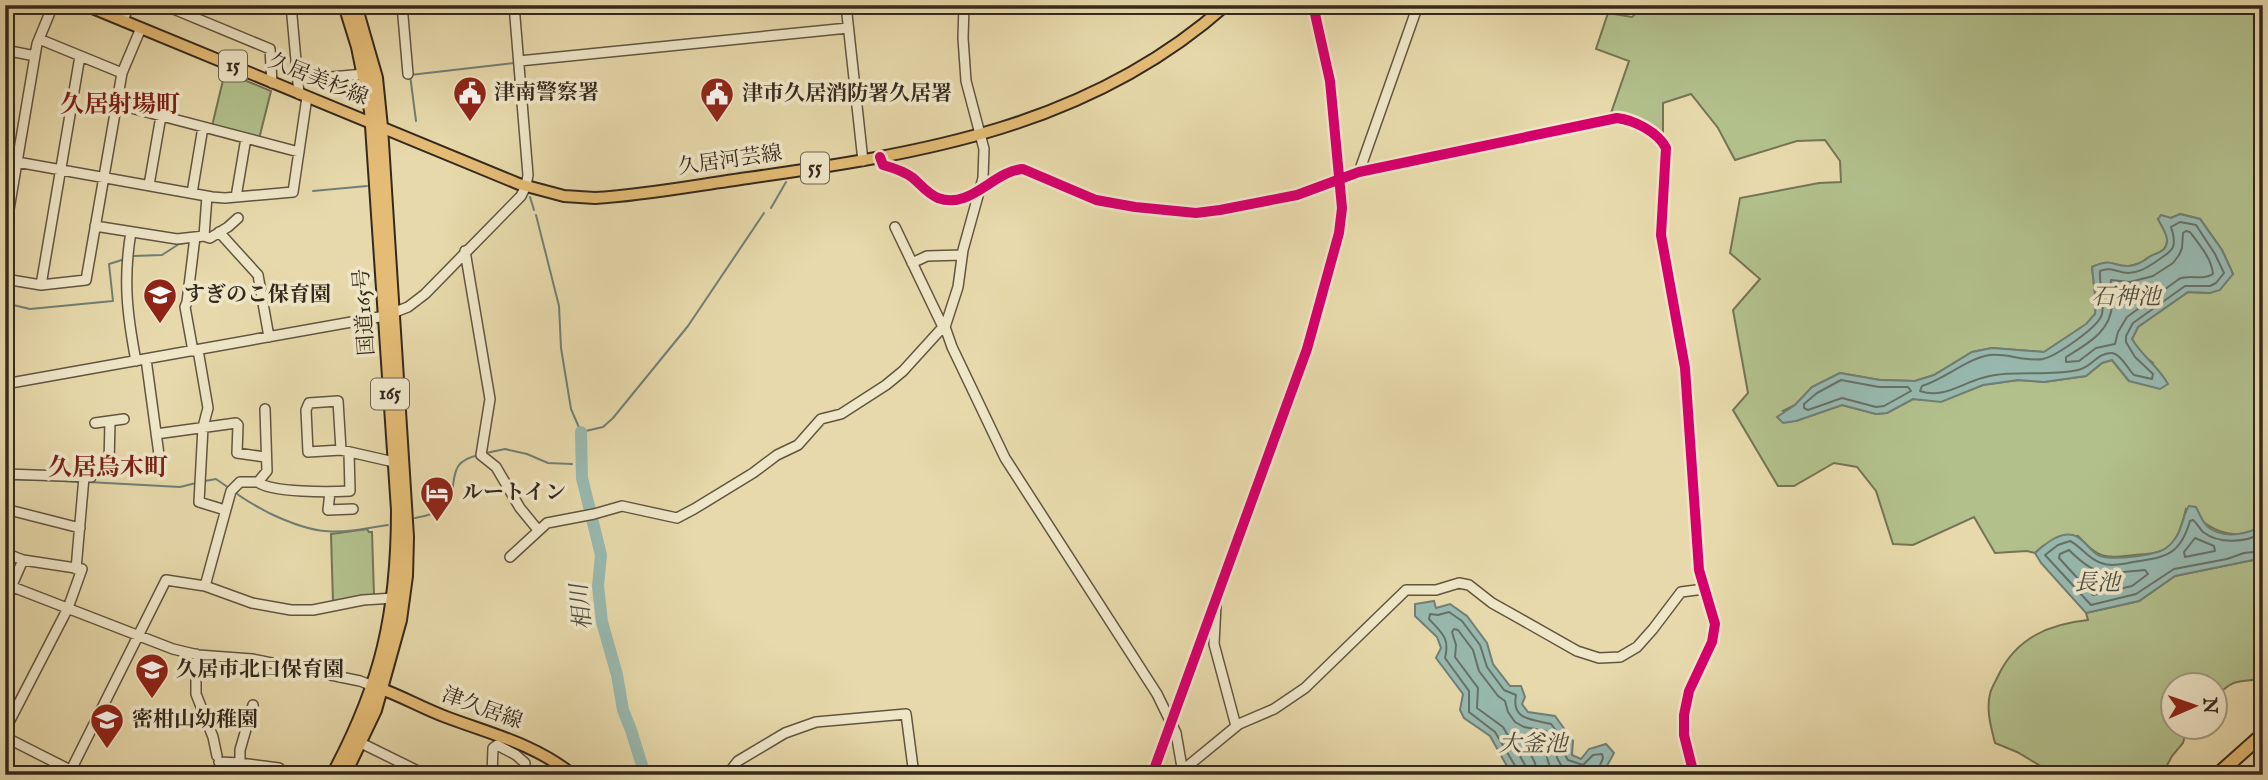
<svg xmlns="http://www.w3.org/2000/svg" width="2268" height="780" font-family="'IM FELL English','Noto Serif JP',serif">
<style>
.green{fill:#b2c08c;stroke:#747454;stroke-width:2;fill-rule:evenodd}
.water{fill:#98b9b0;stroke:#707f75;stroke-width:2}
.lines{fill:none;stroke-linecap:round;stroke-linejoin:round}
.shore{stroke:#667166;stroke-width:2}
.stream{stroke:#707f75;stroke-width:2}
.river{stroke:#98b9b0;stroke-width:12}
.minor-casing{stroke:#625540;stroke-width:12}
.major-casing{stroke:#35291d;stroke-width:14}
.highway-casing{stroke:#35291d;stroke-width:16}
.minor{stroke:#efe6c8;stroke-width:9}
.major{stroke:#e4bc76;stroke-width:10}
.highway{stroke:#e4bc76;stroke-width:12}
.cycleway-casing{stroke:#efe6c8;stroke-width:15}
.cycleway{stroke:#d6006c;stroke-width:10}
.labels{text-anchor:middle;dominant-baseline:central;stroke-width:7;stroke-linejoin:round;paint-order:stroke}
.shield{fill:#efe6c8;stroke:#6d6250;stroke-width:2}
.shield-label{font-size:19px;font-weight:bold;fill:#35291d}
.street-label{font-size:21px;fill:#35291d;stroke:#efe6c8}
.poi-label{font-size:21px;font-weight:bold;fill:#35291d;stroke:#efe6c8;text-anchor:start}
.water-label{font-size:23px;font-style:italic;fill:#4e4d42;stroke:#efe6c8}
.quarter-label{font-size:24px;font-weight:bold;fill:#7a1f14;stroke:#efe6c8}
</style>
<rect width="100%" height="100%" fill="#e7d9ab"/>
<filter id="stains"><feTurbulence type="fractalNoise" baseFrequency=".00286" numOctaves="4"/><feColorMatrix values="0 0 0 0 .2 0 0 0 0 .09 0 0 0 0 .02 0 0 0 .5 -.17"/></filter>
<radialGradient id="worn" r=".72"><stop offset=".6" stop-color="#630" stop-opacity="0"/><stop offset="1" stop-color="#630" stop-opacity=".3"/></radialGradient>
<path class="green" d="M1646,5H2263V525C2233,545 2210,529 2186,509C2182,523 2179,539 2167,548C2158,554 2146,554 2135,555C2105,558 2099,560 2078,536L2043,546L2035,553L2027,551L1995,553L1974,517L1913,545L1893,544L1876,491L1857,467L1834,463L1794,486H1778L1733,410L1748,393L1733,310L1760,279L1730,253L1740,198L1819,183L1841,182L1840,161L1825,140L1797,141L1735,160L1718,128L1691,94L1663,103V136C1647,125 1630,112 1610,116L1629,61L1596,49L1608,13L1632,17ZM2180,214L2200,219L2222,250L2233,274L2210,293L2188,292L2138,327L2132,339L2140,353L2153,363L2129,381L2112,360L2102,363L2086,376L2044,382L2018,380L1983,385L1941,401L1913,399L1887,413L1876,414L1842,405L1796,421L1783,411L1795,405L1812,387L1840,373L1880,380L1915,381L1934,375L1972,352L1992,348L2044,352L2087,324L2095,314L2096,303L2092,267C2112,258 2113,267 2129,266C2138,265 2143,262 2149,257C2154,254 2160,253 2164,249C2172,240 2163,228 2158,219L2171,218Z
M224,76L237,77L271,91L259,139L212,126Z
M367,529L369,532H372L374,596L333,602L331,534Z
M2263,558V678C2239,684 2235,676 2216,697V686H2174V728H2187L2183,743L2172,756L2162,775H2116L2072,766L2049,771L2017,752L1995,743C1991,727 1986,710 1990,694C1991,688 1996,681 1999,674C2017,638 2049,624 2088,620L2086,613L2139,601L2175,576Z"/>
<path class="water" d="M2180,214L2200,219L2222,250L2233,274L2220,290L2210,293L2188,292L2138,327L2132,339C2142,356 2159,367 2168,384L2160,389L2129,381L2112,360L2102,363L2086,376L2044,382L2018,380L1983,385L1941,402L1913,399L1887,413L1876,414L1842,405L1796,421L1783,423L1777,417L1795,405L1812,387L1840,373L1880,380L1915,381L1934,375L1972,352L1992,348L2044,352L2086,324L2095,314L2096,303L2092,267C2114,257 2112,267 2129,266C2138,265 2143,262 2149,257C2154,254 2160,253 2164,249C2172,240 2162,227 2158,219L2161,215L2171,218Z
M2189,506L2196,507C2199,513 2203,523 2208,527C2223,539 2248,535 2263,525V558L2175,576L2139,601L2086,613L2041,563L2035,553C2045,544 2059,532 2073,535C2083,537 2089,550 2098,555C2110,561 2155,556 2166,548C2169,546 2172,543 2174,540C2183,530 2182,516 2189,506Z
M1434,601L1436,608L1450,604L1467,616L1487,643L1493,664L1510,686H1521L1525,697L1522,704L1528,712L1555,716L1573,741L1572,755L1581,759L1589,749L1606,744L1614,753L1602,775H1512L1490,736L1464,718L1460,710L1463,694L1436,658L1441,648L1437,637L1415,616V604Z"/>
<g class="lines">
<path class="shore" d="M2180,222L2196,225L2215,254L2224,273L2216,283L2210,286H2185L2133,323L2126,336V342L2135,357L2153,374L2152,379L2134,375C2128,369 2120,353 2111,353C2097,353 2091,368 2078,370C2046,377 2013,369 1982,378C1960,384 1943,399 1920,391L1922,386C1945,379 1968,358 1990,355C2007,353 2026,362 2043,359C2056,356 2099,327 2102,314C2105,299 2099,285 2100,271C2111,266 2118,273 2128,273C2138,273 2146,268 2154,263C2170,251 2179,251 2171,227Z
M2186,231L2190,232C2199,244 2212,259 2213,274C2203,281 2190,274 2179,279L2127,317L2118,332L2115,344L2096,348L2079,361L2066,362V357C2087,344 2112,331 2112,303C2112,295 2110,287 2111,280L2130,282L2153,276L2173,263L2179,255L2182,248L2183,233Z
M1841,380L1879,387H1908L1911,391L1884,406L1876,407L1842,398L1808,410L1804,408V404L1817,393Z
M2263,533C2246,542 2220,545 2203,532C2199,528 2197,523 2193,520L2190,521C2180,556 2165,557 2133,562C2123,564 2111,567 2101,563C2088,559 2082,547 2070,541L2058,545L2045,555L2091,605L2136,594L2174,569L2227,559L2244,553L2263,551
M2195,538L2214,546L2215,551L2185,557L2184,552Z
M2069,550C2099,580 2106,573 2145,570L2148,574L2132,586L2093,595L2059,558L2060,554Z
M1518,775L1517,769L1495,732L1469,712V691L1445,658C1450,638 1442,633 1429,619L1430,614L1438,615L1449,612L1462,621L1480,645L1487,667L1504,690L1516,695C1511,721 1533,719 1551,724L1565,742V755L1568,760L1583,765L1593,755L1602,754L1603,758L1596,775
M1526,775L1525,765L1503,727L1477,708L1478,688L1455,657L1456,645L1452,632L1454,629L1458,630L1473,650L1479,671L1498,696L1505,701L1508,712L1515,722L1524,727L1546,731L1556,745L1557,758L1561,765L1575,773L1587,775
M1537,775L1535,763L1525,743L1527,739L1541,742C1549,752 1545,764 1555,775"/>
<path class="stream" d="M416,121L410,75L514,63L517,97
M313,191L367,186
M530,197L534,210
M771,208L786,182
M536,215L559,306L561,348L571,409L581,432L603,427L613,418L688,326L764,213
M133,256L162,255L179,244L191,242
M5,303L30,309L113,301L109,264L125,259
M486,453L505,449L527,454L548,463L572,464
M578,465H580
M5,479L39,480
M49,480L80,482
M205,481L216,479L229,488
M88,482L180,487L196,483
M236,493C246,501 258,507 269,513C319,537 336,534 388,525
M415,518C427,516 447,511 451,497C456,476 450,461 479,455"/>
<path class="river" d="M581,432L582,478L601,555L598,586L602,622L617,675L623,710L631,730L645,775"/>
<g class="minor-casing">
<path id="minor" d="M164,5L270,49L272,83
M291,5L299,94
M402,5L408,74
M846,5L863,161
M123,21L129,5
M39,39L122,73
M5,50L35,56
M519,61L848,28
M298,80L364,74
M116,104L299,152
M880,157L883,165C894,168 904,171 913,178C921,185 928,194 938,198C971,210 993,171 1023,169L1096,200L1135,207L1196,213L1220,210L1297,195L1359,172L1617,118C1634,120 1658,132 1666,148L1661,235L1685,368L1699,570L1715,624L1712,642L1689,691L1684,715V735L1694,775
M17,162L212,197L225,198L293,192L307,97
M1359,172L1418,5
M149,185L161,116
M192,193L203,127
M236,197L246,138
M95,226L177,239L204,236L210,238L228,227L238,218
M895,227L943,327H945L952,347L1005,458L1157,694L1176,733L1183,773
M131,232C123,279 127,314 136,361
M219,232L258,275L269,337
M5,233L37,44L53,5
M204,236L207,196
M465,251L490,399L481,455L496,467L520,508L538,530
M912,263L927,256L962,255
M5,279L41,285L86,280L122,73L141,28
M41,285L80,56
M945,327L958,287L963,250L983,178L984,149L966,81L963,38L964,5
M198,350L208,408L203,427L199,502L225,510
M193,351L185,307L187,302L195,237
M5,384L385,316L408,307L425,294L521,196L526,186L528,175L514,5
M95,423L124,419
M156,434L236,423L238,425L237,453L265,457
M341,450L338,401L309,403L306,410L308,452L341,450L394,462
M109,464L110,421
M5,474L91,477L94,463L134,465L160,462L146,359
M258,482C271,493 331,492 350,491L349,452
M330,492L328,510L353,509
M5,509L80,528
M5,553L23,560L82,569L68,608L5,730
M510,557L547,523L594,514L622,506L677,518L694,509L753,473L777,455L798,445L821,419L841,414L886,385L903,371L943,327
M76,569L84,477
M5,584L173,649L198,655L252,659L360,681L373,686
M205,586L231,491L240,482H258L267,471L265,409
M5,601L23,560
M1216,605L1214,644L1236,726
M196,654V694L213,737L217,756
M5,737L80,775
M361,743L426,775
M219,762L240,763V750L253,705
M71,770L166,580L205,586L252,603L291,610H313L363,600L394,598
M1183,770L1239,724L1274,709L1305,688L1406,590H1436L1459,583L1469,585L1492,603L1517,617L1577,651L1599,658L1620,657L1637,647L1653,629L1681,592L1704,589
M242,775L239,769L240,763L279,768L281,775
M492,775L493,748L497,745L516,755L525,763L524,775
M727,775L738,761L785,733L816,722L906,714L914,775
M1152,775L1307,349L1339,233L1342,208L1330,81L1313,5"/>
</g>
<g class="major-casing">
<path id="major" d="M85,5L519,184L564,196L595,198C646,195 697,185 748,178C923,153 1089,127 1226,5
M376,687C400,695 422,708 446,717C491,734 535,744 573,775"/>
</g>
<g class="highway-casing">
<path id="highway" d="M333,775C382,684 398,613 398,510L371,111L358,47L345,5
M344,775L375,710L400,620L406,576L407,537L381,127L376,78L355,5
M2217,775L2263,734"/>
</g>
<use href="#minor" class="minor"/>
<use href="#major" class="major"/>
<use href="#highway" class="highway"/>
<g class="cycleway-casing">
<path id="cycleway" d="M880,157L883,165C894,168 904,171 913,178C921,185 928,194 938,198C971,210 993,171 1023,169L1096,200L1135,207L1196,213L1220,210L1297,195L1359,172L1617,118C1634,120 1658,132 1666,148L1661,235L1685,368L1699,570L1715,624L1712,642L1689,691L1684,715V735L1694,775
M1152,775L1307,349L1339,233L1342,208L1330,81L1313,5"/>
</g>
<use href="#cycleway" class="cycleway"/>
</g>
<defs>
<g id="civic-pin" transform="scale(1.75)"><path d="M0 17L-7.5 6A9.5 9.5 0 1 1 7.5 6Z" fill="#8f2418" stroke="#efe6c8"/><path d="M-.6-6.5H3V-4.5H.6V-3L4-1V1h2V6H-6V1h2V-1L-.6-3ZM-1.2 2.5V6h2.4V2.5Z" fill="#fff"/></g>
<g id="school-pin" transform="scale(1.75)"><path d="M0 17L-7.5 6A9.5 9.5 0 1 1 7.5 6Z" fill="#8f2418" stroke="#efe6c8"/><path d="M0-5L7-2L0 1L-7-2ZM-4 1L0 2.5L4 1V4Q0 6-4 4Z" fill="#fff"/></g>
<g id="hotel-pin" transform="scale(1.75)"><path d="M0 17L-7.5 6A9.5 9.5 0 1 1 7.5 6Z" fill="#8f2418" stroke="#efe6c8"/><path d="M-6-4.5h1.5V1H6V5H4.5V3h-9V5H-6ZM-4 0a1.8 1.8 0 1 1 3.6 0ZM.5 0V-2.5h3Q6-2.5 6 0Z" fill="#fff"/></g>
</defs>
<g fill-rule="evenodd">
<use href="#civic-pin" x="470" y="93"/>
<use href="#civic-pin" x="717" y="94"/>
<use href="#school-pin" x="160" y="295"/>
<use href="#hotel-pin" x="437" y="493"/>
<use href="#school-pin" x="152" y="670"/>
<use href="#school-pin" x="107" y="720"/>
</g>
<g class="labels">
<g class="shield">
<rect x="219" y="50.5" width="28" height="31" rx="5"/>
<rect x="801" y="152.5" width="28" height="31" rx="5"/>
<rect x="371" y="378.5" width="38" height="31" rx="5"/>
</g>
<g class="shield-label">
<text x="233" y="66">15</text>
<text x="815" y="168">55</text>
<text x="390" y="394">165</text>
</g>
<g class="street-label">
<text transform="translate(318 80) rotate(22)">久居美杉線</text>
<text transform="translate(730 161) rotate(-8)">久居河芸線</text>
<text transform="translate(365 312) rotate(-94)">国道165号</text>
<text transform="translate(482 709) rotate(20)">津久居線</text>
</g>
<g class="poi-label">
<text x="494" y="93">津南警察署</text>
<text x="742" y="94">津市久居消防署久居署</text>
<text x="184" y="295">すぎのこ保育園</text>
<text x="462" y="493">ルートイン</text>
<text x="176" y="670">久居市北口保育園</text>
<text x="132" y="720">密柑山幼稚園</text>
</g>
<g class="water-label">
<text x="2126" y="297">石神池</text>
<text x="2097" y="583">長池</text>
<text transform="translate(582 607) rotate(-96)">相川</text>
<text x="1533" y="744">大釜池</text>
</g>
<g class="quarter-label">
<text x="120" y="105">久居射場町</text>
<text x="108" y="468">久居烏木町</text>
</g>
</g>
<rect width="2268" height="780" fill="none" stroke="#e7d9ab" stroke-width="28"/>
<rect x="7" y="7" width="2254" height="766" fill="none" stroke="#35291d" stroke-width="3.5"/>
<rect x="14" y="14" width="2240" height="752" fill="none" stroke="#35291d" stroke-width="2"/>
<g transform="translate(2194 706) rotate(88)"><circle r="33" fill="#efe6c8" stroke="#a59a84" stroke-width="2"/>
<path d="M0-5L12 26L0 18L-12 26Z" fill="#8f2418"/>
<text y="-10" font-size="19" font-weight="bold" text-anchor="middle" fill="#35291d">N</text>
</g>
<rect width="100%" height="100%" filter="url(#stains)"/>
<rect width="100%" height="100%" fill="url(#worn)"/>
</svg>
